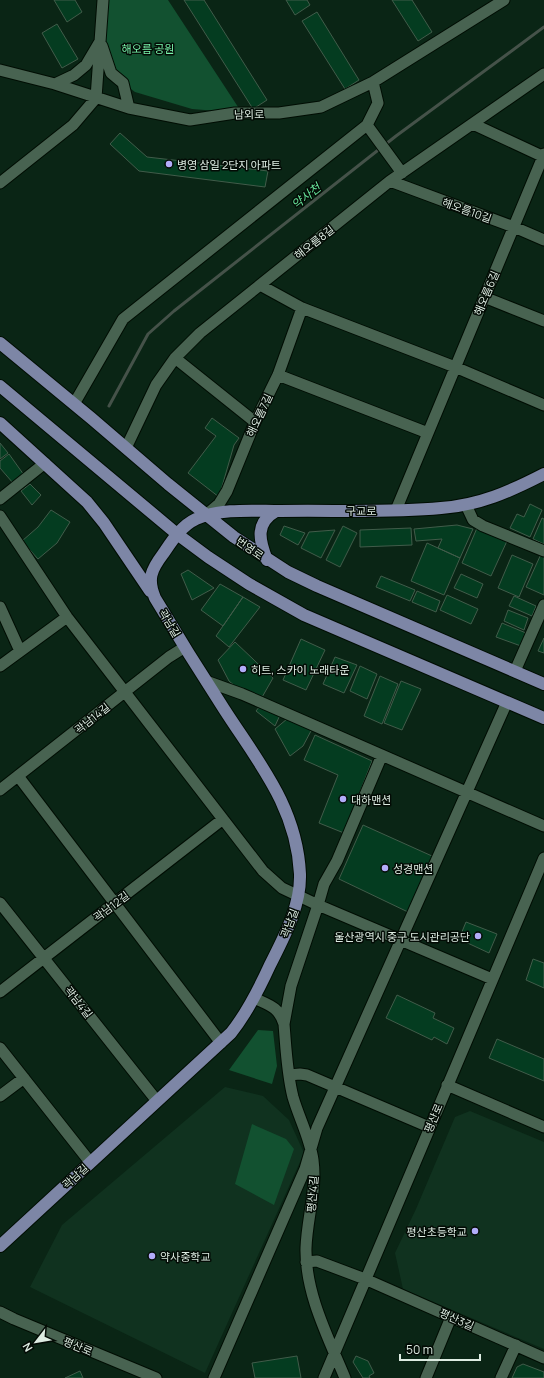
<svg xmlns="http://www.w3.org/2000/svg" width="544" height="1378" font-family="Manrope,'Noto Sans KR',sans-serif">
<style>
.built{fill:#10321f}
.green{fill:#125130}
.lines{fill:none;stroke-linecap:round;stroke-linejoin:round}
.stream{stroke:#455249;stroke-width:3}
.building{fill:#043c20;stroke:#415c4a}
.minor-casing{stroke:#000d03;stroke-width:13}
.major-casing{stroke:#000d03;stroke-width:14}
.minor{stroke:#486351;stroke-width:11}
.major{stroke:#7d86a6;stroke-width:12}
.poi-dot{fill:#b2adf9;stroke:#030b05;stroke-width:1.5}
.labels{text-anchor:middle;dominant-baseline:central;stroke-width:3;stroke-linejoin:round;paint-order:stroke}
.park-label{font-size:11px;fill:#7af7ad;stroke:#030b05}
.street-label{font-size:11px;fill:#ddece2;stroke:#030b05}
.poi-label{font-size:11px;fill:#ddece2;stroke:#030b05;text-anchor:start}
.water-label{font-size:12px;font-style:italic;fill:#68e69c;stroke:#030b05}
</style>
<rect width="100%" height="100%" fill="#0a2515"/>
<path class="built" d="M225,1087L263,1096L289,1120L304,1153L205,1373L30,1287L62,1225Z
M470,1111L544,1142V1349L403,1289L395,1253L416,1209L455,1117Z"/>
<path class="green" d="M102,0H168L242,113L192,109L135,92L123,83L111,73L100,41Z
M258,1030L273,1031L277,1066L272,1084L229,1070Z
M252,1124L286,1139L294,1149L274,1205L235,1184Z"/>
<g class="lines">
<path class="stream" d="M109,406L148,334L174,311L396,136L544,27"/>
</g>
<path class="building" d="M54,0H75L82,12L67,22Z
M184,0H204L267,100L253,109Z
M286,0H307L310,5L295,15Z
M392,0H412L432,32L418,41Z
M317,12L359,80L345,89L302,21Z
M57,24L78,59L62,68L42,33Z
M120,133L147,157L268,171L265,187L139,171L110,144Z
M212,418L239,438L234,445L219,497L188,473L216,436L205,428Z
M0,443L8,453L0,459Z
M9,454L24,475L13,483L0,468V461Z
M30,484L41,495L32,505L21,491Z
M530,504L542,510L530,537L510,528L517,514L524,517Z
M51,510L70,522L57,543L38,559L22,541L38,527Z
M542,518L544,519V544L533,539Z
M457,525L473,529L460,558L438,548L442,539L416,541L414,529Z
M284,526L305,533L298,545L280,535Z
M343,526L357,533L340,567L326,560Z
M411,528L412,545L360,547V530Z
M477,528L507,541L491,576L462,563Z
M335,530L321,558L301,548L309,532Z
M427,543L460,558L444,595L411,581Z
M541,554L544,555V595L526,587Z
M512,555L533,564L519,597L498,588Z
M188,570L214,588L192,600L181,574Z
M461,574L483,584L477,598L454,588Z
M381,576L415,590L410,601L376,587Z
M220,584L243,597L223,626L201,610Z
M417,591L440,601L436,612L412,602Z
M447,595L478,609L471,624L440,610Z
M514,596L536,606L532,616L509,606Z
M243,597L260,607L229,647L216,636Z
M508,610L528,618L524,630L504,621Z
M502,623L526,633L521,646L496,637Z
M544,638V653L538,651Z
M301,639L325,650L306,690L283,680Z
M235,642L273,678L261,699L242,692L229,681L218,660Z
M335,657L357,665L344,693L323,684Z
M360,666L377,674L367,699L350,691Z
M380,676L398,684L382,724L364,716Z
M401,681L421,689L402,730L384,723Z
M260,706L280,715L275,726L256,711Z
M287,719L312,729L303,746L290,756L275,729Z
M315,735L372,761L344,833L319,823L338,775L304,760Z
M363,825L432,856L408,912L339,879Z
M466,922L497,934L489,953L459,939Z
M533,959L544,963V988L526,980Z
M397,995L435,1013L433,1018L454,1028L447,1044L434,1037L432,1040L386,1018Z
M497,1039L544,1059V1081L489,1058Z
M297,1356L301,1378H255L252,1363Z
M356,1356L368,1361L374,1373L369,1376L370,1378H363L353,1362Z
M523,1364L544,1372V1378H512L517,1367Z
M80,1371L83,1378H65Z"/>
<g class="lines">
<g class="minor-casing">
<path id="minor" d="M102,46L111,73L123,83L129,108
M0,70L55,84L129,108L190,120L235,113H279L321,107L373,82L504,0
M55,84L74,75L86,65L99,43
M96,98L103,0
M473,124L544,157
M367,125L402,173
M390,181L514,227L544,240
M0,183L73,125L96,98
M260,285L302,308L455,367L544,405
M484,297L544,321
M175,358L255,422
M278,375L428,433
M74,404L123,319L367,125L378,103L373,82
M126,448L156,385L175,358L200,333L390,181L544,74
M0,499L45,463
M466,505L473,520L483,526L544,551
M396,510L544,154
M206,515L219,504L227,491L255,422L278,375L302,308
M0,516L67,617L263,871L282,888L318,905L492,979
M0,607L20,651
M0,666L67,617
M515,671L544,605
M206,681L242,694L544,826
M18,776L221,1043
M0,790L169,657L185,647
M0,903L157,1101
M0,992L223,819
M254,998C269,1005 279,1007 284,1024C286,1048 287,1074 293,1097C299,1118 310,1138 313,1160C317,1190 307,1218 306,1248C305,1293 328,1337 345,1378
M284,1024L291,986L318,905L324,884L337,861L382,755
M0,1048L90,1162
M289,1075L300,1074L307,1075L429,1127
M447,1085L544,1127
M0,1096L24,1078
M306,1262L317,1261L365,1279L544,1358
M0,1312L14,1319L156,1378
M214,1378L305,1169L317,1128L507,702
M324,1378L544,858
M426,1378L451,1317
M501,1378L516,1345"/>
</g>
<g class="major-casing">
<path id="major" d="M0,343L91,418L168,484L234,537L288,572L317,586L544,684
M0,386L177,534L208,557L249,584L304,615L544,718
M0,423L87,502L104,523L150,591
M267,560C259,540 255,523 276,511
M0,1246L231,1033C247,1013 259,989 270,965C284,937 301,906 300,874C297,807 258,762 224,709C200,672 177,635 155,598C147,579 151,570 163,554C172,541 181,526 196,519C222,508 253,511 280,511C333,510 388,513 441,508C480,505 509,492 544,474"/>
</g>
<use href="#minor" class="minor"/>
<use href="#major" class="major"/>
</g>
<g class="poi-dot">
<circle cx="169" cy="164" r="4"/>
<circle cx="243" cy="669" r="4"/>
<circle cx="343" cy="799" r="4"/>
<circle cx="385" cy="868" r="4"/>
<circle cx="478" cy="936" r="4"/>
<circle cx="475" cy="1231" r="4"/>
<circle cx="152" cy="1256" r="4"/>
</g>
<g class="labels">
<g class="park-label">
<text x="148" y="48">해오름 공원</text>
</g>
<g class="street-label">
<text transform="translate(249 114) rotate(-1)">남외로</text>
<text transform="translate(467 210) rotate(20)">해오름10길</text>
<text transform="translate(314 242) rotate(-38)">해오름8길</text>
<text transform="translate(486 293) rotate(-67)">해오름6길</text>
<text transform="translate(259 415) rotate(-65)">해오름7길</text>
<text x="361" y="510">구교로</text>
<text transform="translate(250 548) rotate(35)">번영로</text>
<text transform="translate(170 623) rotate(59)">곽남길</text>
<text transform="translate(92 718) rotate(-39)">곽남14길</text>
<text transform="translate(111 906) rotate(-37)">곽남12길</text>
<text transform="translate(289 923) rotate(-69)">곽남길</text>
<text transform="translate(79 1002) rotate(52)">곽남4길</text>
<text transform="translate(433 1118) rotate(-67)">평산로</text>
<text transform="translate(75 1176) rotate(-42)">곽남길</text>
<text transform="translate(312 1194) rotate(-85)">평산4길</text>
<text transform="translate(457 1319) rotate(24)">평산3길</text>
<text transform="translate(78 1346) rotate(23)">평산로</text>
</g>
<g class="poi-label">
<text x="177" y="164">병영 삼일 2단지 아파트</text>
<text x="251" y="669">히트, 스카이 노래타운</text>
<text x="351" y="799">대하맨션</text>
<text x="393" y="868">성경맨션</text>
<text x="470" y="936" text-anchor="end">울산광역시 중구 도시관리공단</text>
<text x="467" y="1231" text-anchor="end">평산초등학교</text>
<text x="160" y="1256">약사중학교</text>
</g>
<g class="water-label">
<text transform="translate(306 196) rotate(-38)">약사천</text>
</g>
</g>
<g transform="translate(36 1342) rotate(239)" stroke="#030b05" stroke-width="3" paint-order="stroke">
<path d="M0-3L7 15L0 10L-7 15Z" fill="#ddece2"/>
<text y="-6" font-size="11" font-weight="bold" text-anchor="middle" fill="#ddece2">N</text>
</g>
<path d="M400 1354v6h80v-6" fill="none" stroke="#ddece2" stroke-width="2"/>
<text x="406" y="1354" font-size="12" fill="#ddece2" stroke="#030b05" stroke-width="3" paint-order="stroke">50 m</text>
</svg>
